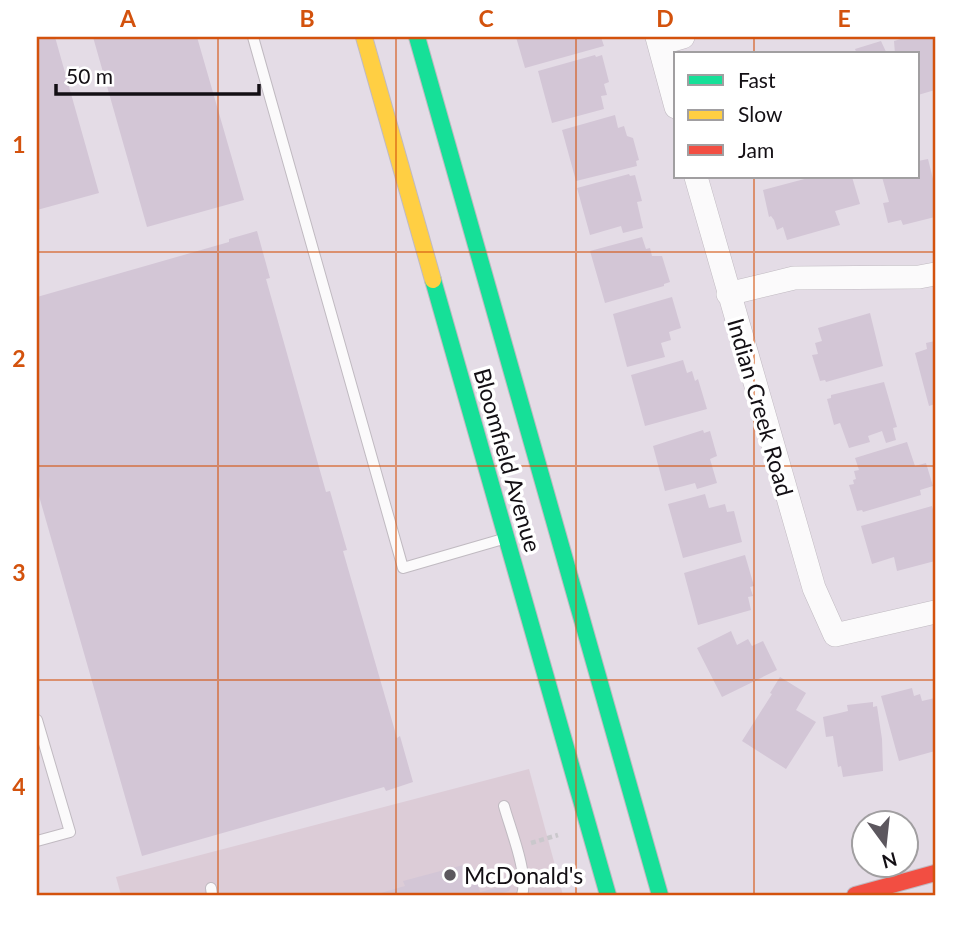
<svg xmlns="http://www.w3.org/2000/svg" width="972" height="932" font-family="Lato,sans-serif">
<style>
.commercial{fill:#dcccd7}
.building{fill:#d3c6d6}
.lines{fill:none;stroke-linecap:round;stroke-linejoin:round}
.lane-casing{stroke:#c0bac1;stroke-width:12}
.street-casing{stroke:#c0bac1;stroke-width:24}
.fast-casing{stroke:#c0bac1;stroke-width:18}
.slow-casing{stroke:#c0bac1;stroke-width:18}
.jam-casing{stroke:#c0bac1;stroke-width:18}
.path{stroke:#cac8cc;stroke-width:4.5;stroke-dasharray:5 3.5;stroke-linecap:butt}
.lane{stroke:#fbfafb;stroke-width:10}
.street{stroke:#fbfafb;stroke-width:23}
.fast{stroke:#16e098;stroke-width:16}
.slow{stroke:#ffcf43;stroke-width:16}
.jam{stroke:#f24e42;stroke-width:16}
.grid{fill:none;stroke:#d3520d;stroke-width:2;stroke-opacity:0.55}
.poi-dot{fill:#5c575e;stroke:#fff;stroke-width:2.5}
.labels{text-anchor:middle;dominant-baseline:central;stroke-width:7;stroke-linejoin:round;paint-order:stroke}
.street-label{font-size:23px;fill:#130f14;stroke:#fff}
.poi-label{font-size:23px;fill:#130f14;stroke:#fff;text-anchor:start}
.neatline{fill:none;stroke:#d3520d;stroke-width:2.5}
.grid-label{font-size:23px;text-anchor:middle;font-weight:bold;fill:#d3520d}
</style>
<rect width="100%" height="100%" fill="#e4dce6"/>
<path class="commercial" d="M529,769L563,895H121L116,877Z"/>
<path class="building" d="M37,37H55L99,193L37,210Z
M93,37H197L244,200L147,227Z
M516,37H601L604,46L525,68Z
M908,37H919V39L935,37V90L918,95V54H895L894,41Z
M881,41L887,54H857L855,49Z
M595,55L596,57L602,55L609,82L604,84L607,95L601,96L604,109L552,123L538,71Z
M615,115L618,128L624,126L627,136L633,138L639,160L636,161L637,166L576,181L562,130Z
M928,159L935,187V217L903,225L901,220L888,223L883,203L889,202L882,177H918V161Z
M629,174L630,176L635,175L642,201L637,202L643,228L623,233L621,226L590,235L577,188Z
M812,177H852L860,204L835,211L840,225L787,240L783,227L777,230L774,220L771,216L769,217L763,190Z
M257,231L270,278L266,279L326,492L330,491L347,550L343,551L397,738L400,736L413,782L386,791L384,787L142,856L37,489V297L229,242V239Z
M642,237L646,249L650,248L652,256H662L670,282L664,284V286L605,303L590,251Z
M672,297L681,328L669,332L671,340L661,343L665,357L627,367L613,314Z
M870,313L883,366L826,382L825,380L820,381L812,355L818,354L815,343L822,341L818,328Z
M935,341V404L929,406L915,353L927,349L926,343Z
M683,360L687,373L692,371L695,381L698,379L707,409L645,426L631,375Z
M884,382L897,427L893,428L896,440L886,443L882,431L868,436L870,442L849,448L840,423L834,425L827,399L831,398V395Z
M703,430L704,433L710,431L717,456L710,459L717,483L697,489L695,483L665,491L653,446Z
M907,442L915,466L926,463L933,486L920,490L921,495L863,512L862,510L857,511L849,485L854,484L853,480L856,479L854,471L859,470L855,458Z
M705,494L709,508L725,504L727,512L734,511L742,542L683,558L668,504Z
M932,506L935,516V561L897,571L894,557L872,564L861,526Z
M745,555L754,586L750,587L753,596L748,597L751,610L698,625L684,573Z
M731,631L737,645L748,639L752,646L763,641L777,670L722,697L697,648Z
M780,677L806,693L796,710L816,722L786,769L742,741L772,694L770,693Z
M912,688L914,696L920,694L922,701L935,698V751L899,761L881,696Z
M873,702V707L877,706L882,739L883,771L843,777L841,766L838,767L833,736L826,737L823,717L848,711L847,705Z
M467,864L468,870L474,868L480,892L512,884L509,891L495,895H374L405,886L403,881Z"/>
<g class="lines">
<g class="lane-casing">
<path id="lane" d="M253,37L403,568L503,539
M37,720L70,832L37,841
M504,806C510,828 529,875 522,895
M211,888L212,895"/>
</g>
<g class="street-casing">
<path id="street" d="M657,37L676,107
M659,44L683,37
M696,177L814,588L835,635L935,612
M728,294L794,278L919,277L935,274"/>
</g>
<g class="fast-casing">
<path id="fast" d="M417,37L660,895
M433,280L608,895"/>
</g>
<g class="slow-casing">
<path id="slow" d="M364,37L433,280"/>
</g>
<g class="jam-casing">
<path id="jam" d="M855,895L935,873"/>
</g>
<path class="path" d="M531,843L558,835"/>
<use href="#lane" class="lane"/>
<use href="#street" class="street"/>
<use href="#fast" class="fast"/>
<use href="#slow" class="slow"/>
<use href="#jam" class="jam"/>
</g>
<path class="grid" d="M218,37V895M396,37V895M576,37V895M754,37V54M754,177V895M37,252H935M37,466H935M37,680H935"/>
<circle class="poi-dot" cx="450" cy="875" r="7"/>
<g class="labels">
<g class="street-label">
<text transform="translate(761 407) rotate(74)">Indian Creek Road</text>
<text transform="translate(508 460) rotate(74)">Bloomfield Avenue</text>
</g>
<g class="poi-label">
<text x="464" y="875">McDonald's</text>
</g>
</g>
<rect width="972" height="932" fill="none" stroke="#ffffff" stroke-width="77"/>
<rect x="674" y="52" width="245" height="126" fill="#ffffff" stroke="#a19fa1" stroke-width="2"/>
<rect x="688" y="75" width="35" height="10" fill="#16e098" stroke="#a19fa1" stroke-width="2"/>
<text x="738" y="88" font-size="21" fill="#130f14">Fast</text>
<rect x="688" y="110" width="35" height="10" fill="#ffcf43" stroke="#a19fa1" stroke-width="2"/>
<text x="738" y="122" font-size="21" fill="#130f14">Slow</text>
<rect x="688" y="145" width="35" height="10" fill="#f24e42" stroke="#a19fa1" stroke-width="2"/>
<text x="738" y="158" font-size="21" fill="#130f14">Jam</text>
<g transform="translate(885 844) rotate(165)"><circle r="33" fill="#ffffff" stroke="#a19fa1" stroke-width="2"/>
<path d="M0-5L12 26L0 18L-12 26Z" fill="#5c575e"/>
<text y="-10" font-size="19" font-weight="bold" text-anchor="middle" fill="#130f14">N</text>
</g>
<path d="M56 84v10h203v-10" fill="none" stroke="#130f14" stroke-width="3.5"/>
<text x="66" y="84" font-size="21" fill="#130f14" stroke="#ffffff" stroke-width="5" paint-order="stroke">50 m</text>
<rect x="38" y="38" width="896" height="856" class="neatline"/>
<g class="grid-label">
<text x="128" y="27">A</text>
<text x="307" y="27">B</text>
<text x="486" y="27">C</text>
<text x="665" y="27">D</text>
<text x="844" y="27">E</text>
<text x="19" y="153">1</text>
<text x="19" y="367">2</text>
<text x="19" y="581">3</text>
<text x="19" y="795">4</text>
</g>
</svg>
